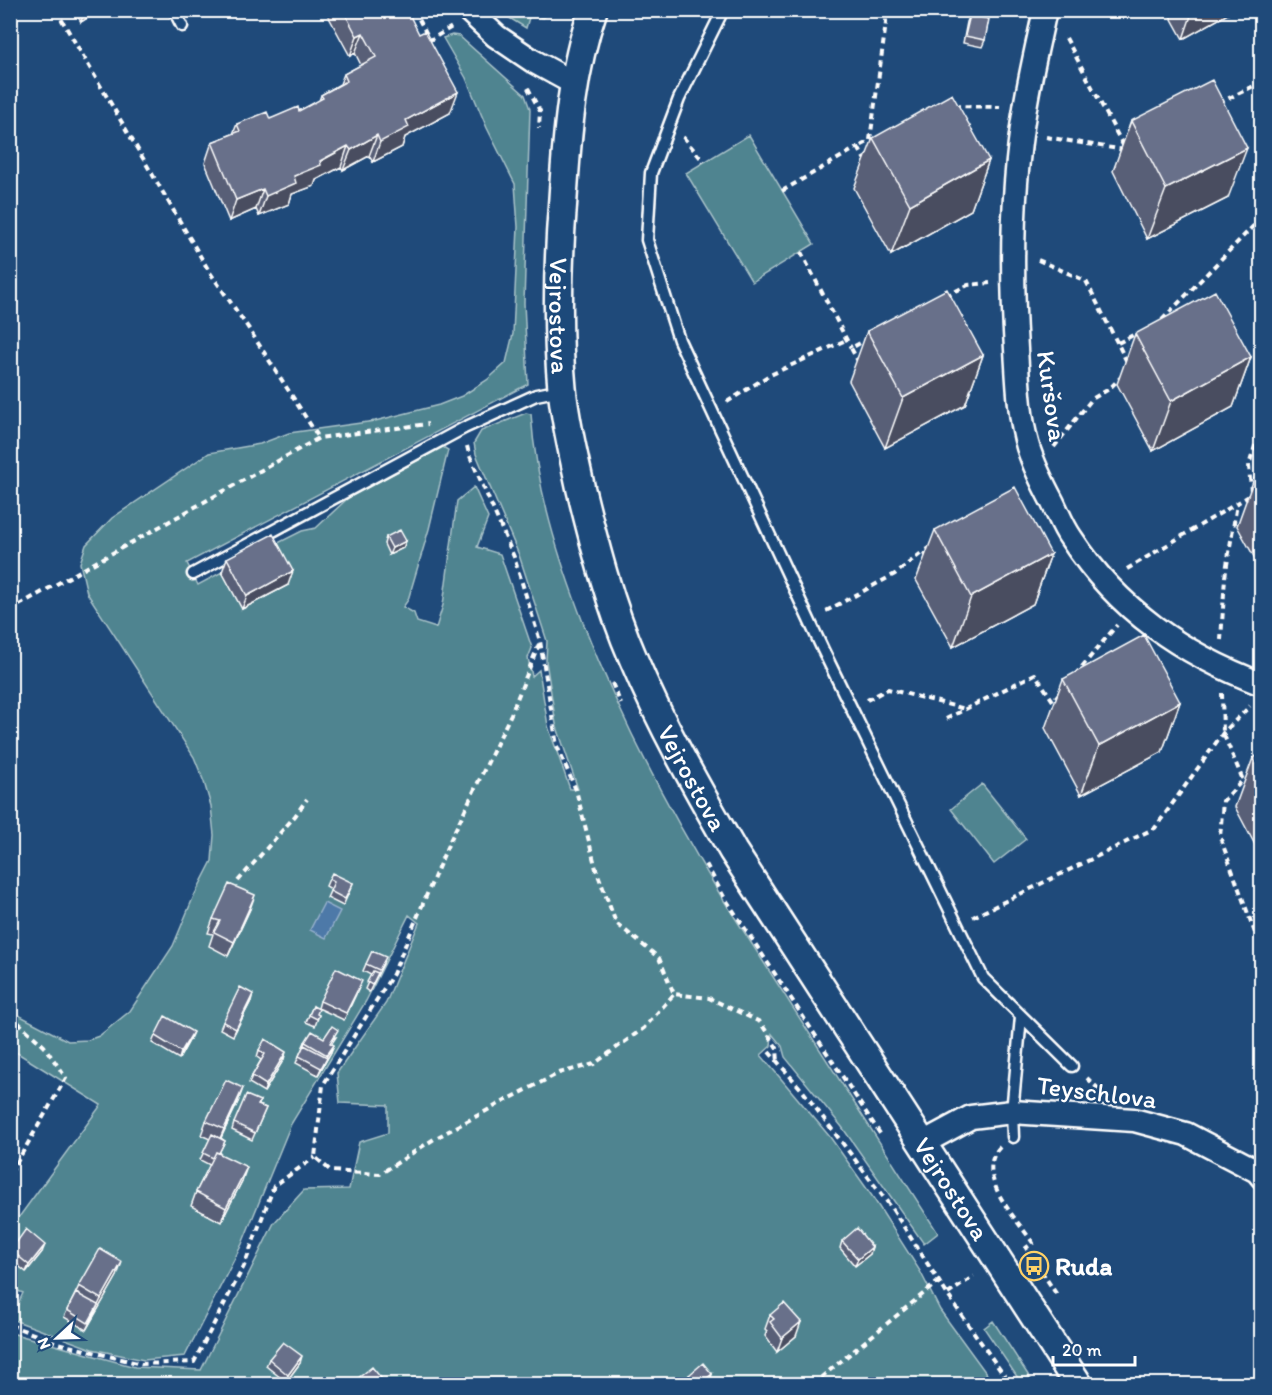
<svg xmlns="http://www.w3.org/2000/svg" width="1272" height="1395" font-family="Itim,sans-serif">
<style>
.green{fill:#508490;stroke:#a8c2c8;stroke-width:1.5}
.water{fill:#4d79a8;stroke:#94afcb;stroke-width:1.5}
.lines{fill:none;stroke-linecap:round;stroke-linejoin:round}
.service-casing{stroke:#fff;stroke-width:15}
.minor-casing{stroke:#fff;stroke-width:27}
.tertiary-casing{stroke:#fff;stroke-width:32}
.path{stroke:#fff;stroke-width:4;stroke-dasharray:6 4.5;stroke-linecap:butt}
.service{stroke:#1f4a7a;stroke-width:10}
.minor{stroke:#1f4a7a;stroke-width:22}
.tertiary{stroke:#1f4a7a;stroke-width:27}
.wall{fill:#595f77;stroke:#fff;stroke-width:1.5}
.shaded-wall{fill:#484e61;stroke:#fff;stroke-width:1.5}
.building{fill:#676f8a;stroke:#fff;stroke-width:1.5}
.labels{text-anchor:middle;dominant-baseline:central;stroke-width:4.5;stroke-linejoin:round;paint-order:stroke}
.street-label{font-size:26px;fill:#fff;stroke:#1f4a7a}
.poi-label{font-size:26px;font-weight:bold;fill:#fff;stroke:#1f4a7a;text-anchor:start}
</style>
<rect width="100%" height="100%" fill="#1f4a7a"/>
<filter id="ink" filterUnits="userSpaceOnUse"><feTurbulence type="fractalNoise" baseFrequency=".0167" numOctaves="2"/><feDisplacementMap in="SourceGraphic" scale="12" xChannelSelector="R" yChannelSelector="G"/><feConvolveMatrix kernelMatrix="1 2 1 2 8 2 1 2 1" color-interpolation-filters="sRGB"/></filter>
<g filter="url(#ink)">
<path class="green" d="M498,11H554L543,18L530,14L526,28Z
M452,35L459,36L525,95L530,109L524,303L528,384L187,563L198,585L222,572L242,609L288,585L268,548L302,531L316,528L348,498L443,447L448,450L429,529L408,600L403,607L414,613L417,622L436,628L443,605L457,501L474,487L488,518L477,547L500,554L532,648L528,658L532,676L539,670L548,726L570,789H578L556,724L546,661L547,641L519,555L476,454L474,443L481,431L526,413L531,414C536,487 558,557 584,625C621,720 668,809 721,896L938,1233L924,1244L842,1127L785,1057L782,1046L772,1034L771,1046L761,1055L830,1137L872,1196L920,1271L940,1310L994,1384H11V1333L135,1367L201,1370L274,1223L304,1190L349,1189L359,1142L388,1133V1105L340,1103L337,1073L386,1003L419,923L409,915L366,1001L291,1124L242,1244L185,1356L144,1360L92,1349L11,1319L23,1293L11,1288V1228L101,1105L11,1049V1011L68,1041L88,1040L99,1036L130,1011L173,946L193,898L212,861L214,835L211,806L204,782L194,757L87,593L80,563L86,545L112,518L209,453L260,444L289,433L375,421L439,405L462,396L487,380L506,363L513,334L518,227L515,184L487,128L466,78L443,38Z
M749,135L814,244L752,282L686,173Z
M982,784L1026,839L994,864L951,809Z
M993,1321L1034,1384H1022L984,1328Z"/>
<path class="water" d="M324,903L340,911L326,938L310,930Z"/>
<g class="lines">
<g class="service-casing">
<path id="service" d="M174,10L182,26
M723,10L679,99L651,173L647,240L679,340L823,650L983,978L1072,1066
M193,574L464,428L536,395L561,390
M1013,1137L1012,1112L1021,1017"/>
</g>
<g class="minor-casing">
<path id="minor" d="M468,10L496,36L533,61L575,84
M1045,10C1038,43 1030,76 1025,108C1012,185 1011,272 1016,349C1018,382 1019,416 1028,447C1034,466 1043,484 1052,501C1058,513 1063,527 1071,538C1118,610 1182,654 1262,684
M921,1144L971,1117L1012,1112L1134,1120L1186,1134L1257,1171L1262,1177"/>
</g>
<g class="tertiary-casing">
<g id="tertiary">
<path id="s1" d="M593,10C572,70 567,135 563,198C558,261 556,324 562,388C565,422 574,456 581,490C595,547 610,605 633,658C661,725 697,788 733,851L1078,1384"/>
</g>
</g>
<path class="path" d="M56,10L209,271L249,329L319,438
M414,10L430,40L452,27
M1066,38L1124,147
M528,88L540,111L539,128
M1219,103L1262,82
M954,106L1000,107
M683,137L704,162
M1046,137L1124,150
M870,140L886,23V10
M866,162L858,147L874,139
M782,191L858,147
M801,252L851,348
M1038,260L1086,281L1128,364
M946,296L968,285L990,283
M1162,320L1262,217
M1118,343L1137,333
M859,363L851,348L866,340
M727,402L768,376L846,340
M467,446L469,454L514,557L540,641L557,746L576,790L596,869L616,923L659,958L674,994L709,998L760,1022L777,1048L778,1063
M1054,447L1092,399L1109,389L1121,377
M1251,492L1249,465L1262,424
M927,558L924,551L932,547
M1127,569L1249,496
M10,610L319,438L428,424
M826,611L895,574L924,551
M1221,640L1225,577L1237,504
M539,644L511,714L447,847L393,974L323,1085L315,1157L331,1171L380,1174L434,1139L499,1104L559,1073L594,1064L644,1028L674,994
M1075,675L1117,625
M612,683L621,704
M1222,693L1223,733L1243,780L1223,801L1220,837L1262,952
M867,700L888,689L965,709
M946,719L1035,674L1053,701L1060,692
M706,864L723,895L881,1135
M238,881L295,816L307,799
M973,917L1155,828L1223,733L1250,706
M10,1015L44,1046L66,1078L10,1174
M769,1052L802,1090L891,1207L947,1294L1010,1384
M1087,1078L1103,1093
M1000,1147C973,1175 1016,1218 1033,1243L1026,1248L1057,1295
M948,1294L974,1276
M10,1325L57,1343L141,1364L194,1362L244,1266L274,1186L315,1157
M813,1384L939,1281"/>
<use href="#service" class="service"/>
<use href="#minor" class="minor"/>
<use href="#tertiary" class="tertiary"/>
</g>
<path class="wall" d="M74,10H100L81,22Z
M190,10H207L194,18Z
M325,10H410L409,14L450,113L405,137L402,147L373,162L369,156L343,170L341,167L316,180L314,186L292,194L289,204L259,216L256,209L229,221L205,163L212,142L233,134L237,124L270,119L299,111L319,101L321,95L340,84L344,74L361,65L355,53L350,56Z
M1167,10H1235L1183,39Z
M970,15L985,40L982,47L963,43L967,22Z
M1131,121L1228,198L1147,239L1113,171Z
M873,138L989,160L971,210L891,255L854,188Z
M867,331L983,355L965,405L885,448L849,381Z
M1135,334L1251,357L1233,407L1153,451L1117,384Z
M1262,472V571L1237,526L1255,476Z
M935,530L1051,554L1033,604L953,647L916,580Z
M386,537L406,541L403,548L389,555L384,544Z
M227,558L288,585L242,609L222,572Z
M1063,679L1180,702L1162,752L1081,795L1045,728Z
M1262,753V858L1235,807L1253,758Z
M329,879L353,883L343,906L327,898L331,889L326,886Z
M250,909L228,956L209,946L213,934L208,933L213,919Z
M366,964H383L369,992L365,989L371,975L363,971Z
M359,988L344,1020L318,1008L320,1001Z
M251,1001L233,1036L220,1029L223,1022Z
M313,1006L317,1014L319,1015L315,1026L306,1022Z
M155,1036L190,1039L179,1059L152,1043Z
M336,1037L332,1043L331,1052L318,1075L296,1063L305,1042Z
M259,1050L284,1059L264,1092L249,1083L252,1076L261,1060L257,1057Z
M260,1101L259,1105L266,1108L252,1140L232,1130L234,1123Z
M238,1102L221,1138L225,1141L219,1153L242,1181L221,1222L191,1206L196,1192L210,1165L200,1160L210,1139L201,1135L206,1121Z
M842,1241L870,1254L855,1266L840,1248Z
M10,1250L42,1252L26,1272L10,1259Z
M117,1276L86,1330L64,1317L79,1286Z
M770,1315L796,1336L777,1352L765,1336L767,1331L765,1329Z
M269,1359L300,1363L286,1382L266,1366Z
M712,1374L710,1381L706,1384H688L686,1382L689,1375Z"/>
<path class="shaded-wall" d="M91,10H100L81,22L83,15Z
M196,10H207L194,18Z
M1193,10H1235L1183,39Z
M363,33L355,53L350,56L357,36Z
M458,92L450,113L405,137L402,147L373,162L380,142L406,120Z
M377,135L369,156L343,170L351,150Z
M348,146L341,167L316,180L314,186L292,194L289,204L259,216L266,196L294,176Z
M1247,148L1228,198L1147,239L1166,189Z
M989,160L971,210L891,255L910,205Z
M263,189L256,209L229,221L236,200Z
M983,355L965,405L885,448L903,398Z
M1251,357L1233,407L1153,451L1171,401Z
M406,541L403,548L389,555L392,548Z
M1051,554L1033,604L953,647L971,597Z
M293,571L288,585L242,609L247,596Z
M1180,702L1162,752L1081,795L1099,746Z
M255,895L250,909L228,956L234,942Z
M253,994L251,1001L233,1036L236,1029Z
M193,1032L190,1039L179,1059L181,1052Z
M334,1045L331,1052L318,1075L327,1055Z
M286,1052L284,1059L264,1092L266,1085Z
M243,1088L238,1102L218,1143L224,1129Z
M247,1167L242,1181L221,1222L226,1208Z
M45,1245L42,1252L26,1272L29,1265Z
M872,1247L870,1254L855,1266L858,1259Z
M122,1262L117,1276L86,1330L101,1299Z
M801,1322L796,1336L777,1352L782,1338Z
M302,1356L300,1363L286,1382L288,1375Z
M712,1374L710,1381L706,1384H700Z"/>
<path class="building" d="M81,10H91L83,15Z
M343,10H407L419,34L425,31L458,92L406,120L409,127L380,142L377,135L351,150L348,146L320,161L321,165L294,176L296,183L266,196L263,189L236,200L212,142L240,131L237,124L267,112L270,119L298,107L299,111L323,98L321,95L347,81L344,74L376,57L363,33L357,36Z
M970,15L989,19L985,40L965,36Z
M1212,80L1247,148L1166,189L1131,121Z
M952,94L989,160L910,205L873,138Z
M947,289L983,355L903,398L867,331Z
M1215,291L1251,357L1171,401L1135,334Z
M1262,472V488L1255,476Z
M1015,487L1051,554L971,597L935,530Z
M400,530L406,541L392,548L386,537Z
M273,534L293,571L247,596L227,558Z
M1144,635L1180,702L1099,746L1063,679Z
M1262,753V774L1253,758Z
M332,873L353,883L345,899L330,891L334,882L329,879Z
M229,884L255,895L234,942L214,932L220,921L213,919Z
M372,951L386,957L379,970L366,964Z
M336,968L362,981L346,1013L320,1001Z
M373,971L378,973L372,985L367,982Z
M240,987L253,994L236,1029L223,1022Z
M313,1006L319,1009L317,1014L319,1015L317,1019L309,1015Z
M165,1016L193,1032L181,1052L155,1036Z
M332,1026L338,1030L330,1043L334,1045L327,1055L305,1042L312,1031L324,1038Z
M265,1039L286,1052L266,1085L252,1076L265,1054L259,1050Z
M304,1045L327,1057L321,1068L299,1056Z
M226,1080L243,1088L224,1129L206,1121Z
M246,1095L260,1101L258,1105L266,1108L255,1133L234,1123Z
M212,1134L225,1141L219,1153L216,1152L213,1158L203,1153Z
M216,1152L247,1167L226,1208L196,1192Z
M857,1228L872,1247L858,1259L842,1241Z
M26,1229L45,1245L29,1265L11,1250Z
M100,1249L122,1262L101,1299L79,1286Z
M76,1293L98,1305L88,1323L67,1310Z
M784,1303L801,1322L782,1338L770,1322L774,1319L770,1315Z
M283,1342L302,1356L288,1375L269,1359Z
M703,1363L712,1374L700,1384H697L689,1375Z
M372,1367L386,1384H351Z"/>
</g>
<defs>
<g id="bus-ring" transform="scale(1.5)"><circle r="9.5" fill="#1f4a7a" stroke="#ffd166" stroke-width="1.5"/><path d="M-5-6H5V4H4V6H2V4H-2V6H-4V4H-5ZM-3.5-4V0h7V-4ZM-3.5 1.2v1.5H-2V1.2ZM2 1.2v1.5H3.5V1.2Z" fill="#ffd166"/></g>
</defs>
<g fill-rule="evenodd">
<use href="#bus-ring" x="1034" y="1266"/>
</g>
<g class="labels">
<g class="street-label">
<text stroke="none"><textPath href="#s1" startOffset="309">Vejrostova</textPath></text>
<text transform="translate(1052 396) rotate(82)">Kuršova</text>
<text stroke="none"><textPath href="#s1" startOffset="795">Vejrostova</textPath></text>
<text transform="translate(1097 1092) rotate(7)">Teyschlova</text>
<text stroke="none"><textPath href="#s1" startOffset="1281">Vejrostova</textPath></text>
</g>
<g class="poi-label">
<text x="1055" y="1266">Ruda</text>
</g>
</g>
<rect width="1272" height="1395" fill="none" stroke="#1f4a7a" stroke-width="36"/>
<rect x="18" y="18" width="1236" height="1359" fill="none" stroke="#fff" stroke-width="2" filter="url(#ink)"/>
<g transform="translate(57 1338) rotate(248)" stroke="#1f4a7a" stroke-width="4.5" paint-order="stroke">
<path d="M0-4.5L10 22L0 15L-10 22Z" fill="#ffffff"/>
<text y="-9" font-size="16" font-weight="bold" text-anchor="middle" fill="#ffffff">N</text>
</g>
<path d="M1053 1356v9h82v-9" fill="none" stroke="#ffffff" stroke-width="3"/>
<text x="1062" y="1356" font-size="18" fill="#ffffff" stroke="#1f4a7a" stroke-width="4.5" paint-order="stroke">20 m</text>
</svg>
